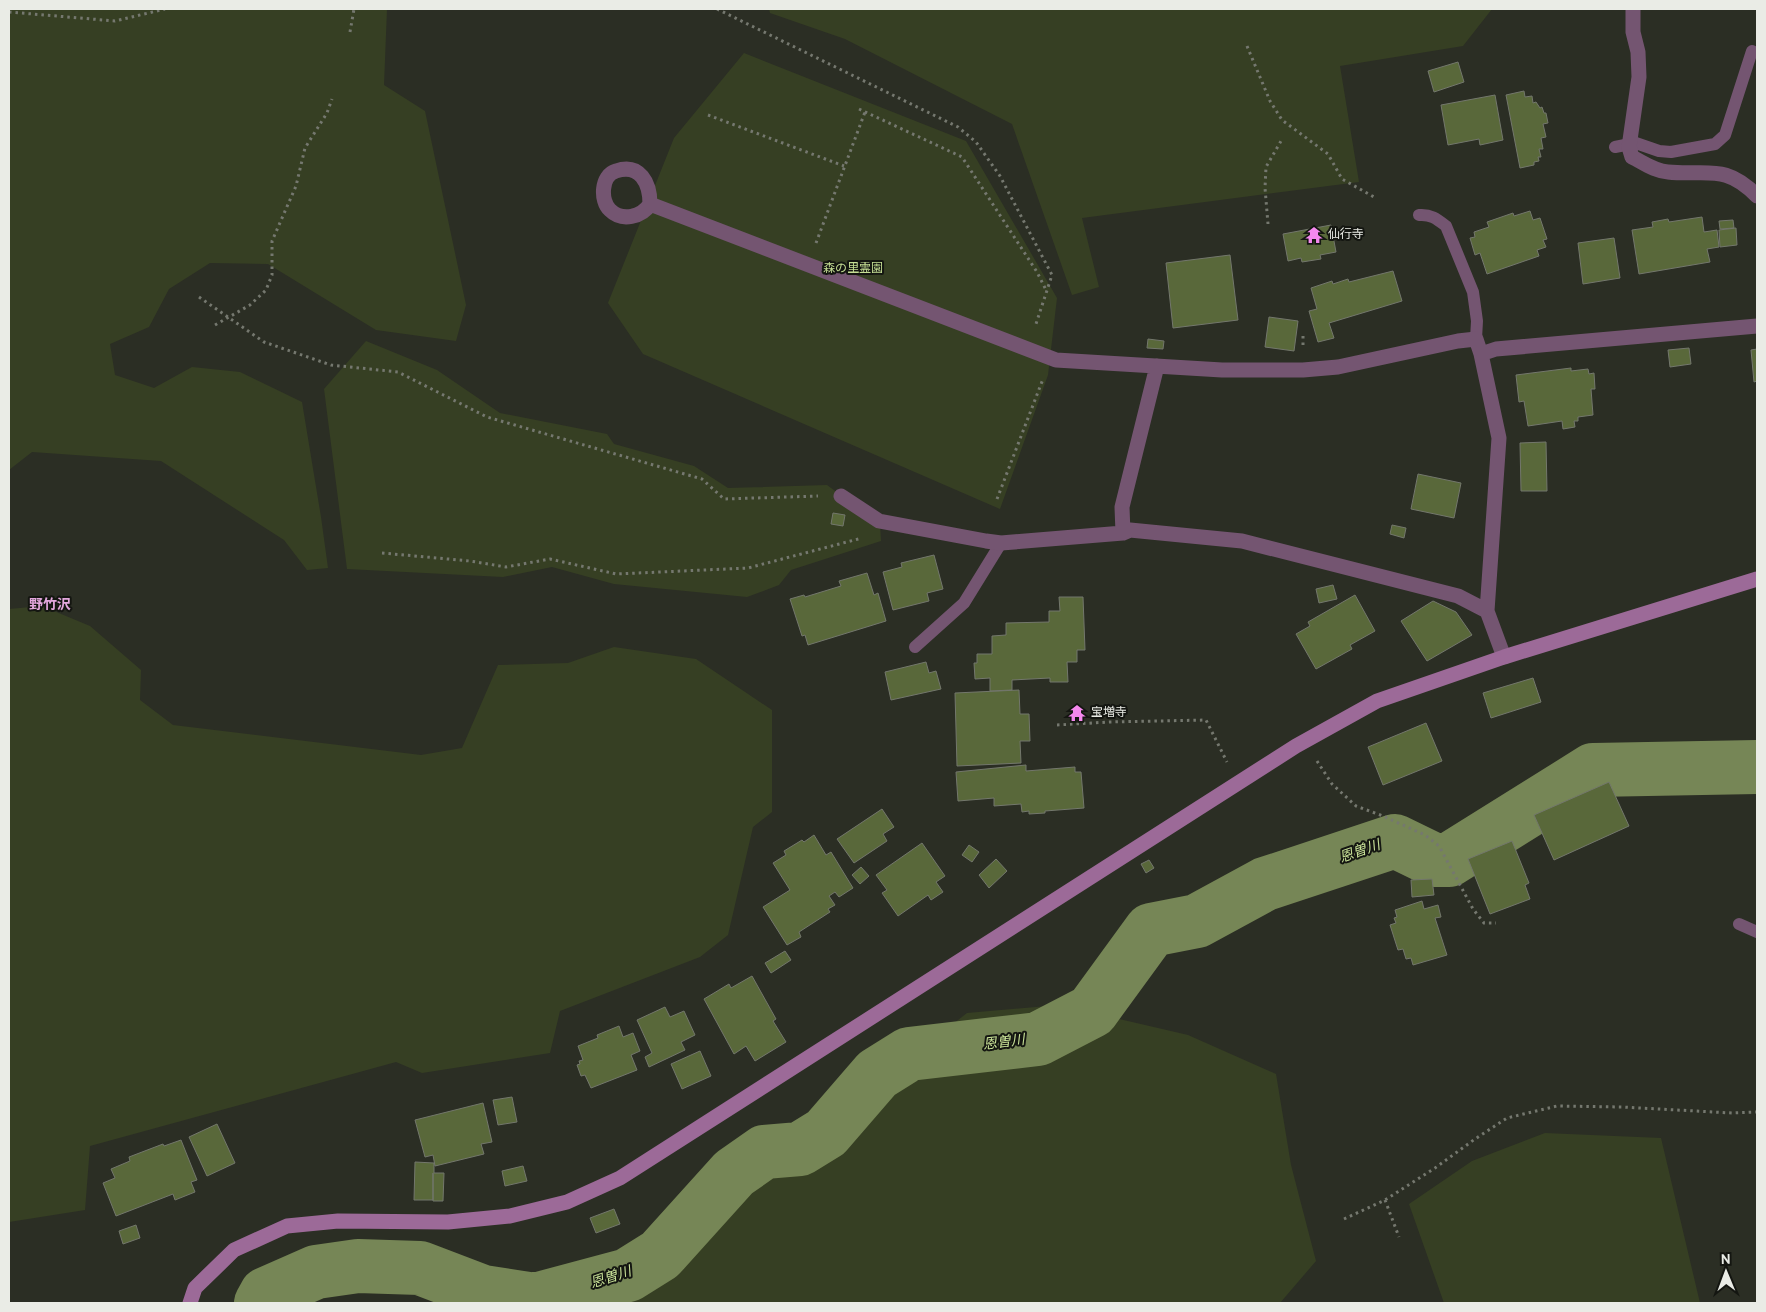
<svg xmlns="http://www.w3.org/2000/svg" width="1766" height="1312" font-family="Overpass,'Noto Sans JP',sans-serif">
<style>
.green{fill:#363f23}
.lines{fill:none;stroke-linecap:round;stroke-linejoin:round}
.river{stroke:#768656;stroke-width:54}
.building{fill:#59683a;stroke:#73776c}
.path{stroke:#75786f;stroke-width:3;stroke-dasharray:2.5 4;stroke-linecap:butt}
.lane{stroke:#745571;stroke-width:12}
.street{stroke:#745571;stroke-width:15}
.secondary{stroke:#9c6a98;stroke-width:15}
.labels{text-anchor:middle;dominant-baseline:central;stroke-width:4;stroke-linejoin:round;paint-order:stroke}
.poi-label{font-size:12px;fill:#eaece6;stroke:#141611;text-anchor:start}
.park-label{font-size:12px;fill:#c5de94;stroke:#141611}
.neighbourhood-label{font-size:14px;font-weight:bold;fill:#e3a7dd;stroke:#141611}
.water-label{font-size:14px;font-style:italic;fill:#c9e298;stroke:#141611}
</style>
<rect width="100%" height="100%" fill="#2b2e24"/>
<path class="green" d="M9,9H387L384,85L425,111L466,305L456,341L376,330L268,264L210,263L169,289L149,327L110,344L115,375L154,388L192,367L240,372L302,402L321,517L328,568L307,570L284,540L161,461L32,452L9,470Z
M769,9H1492L1463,46L1340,66L1359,182L1082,218L1099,287L1072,295L1012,124L845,39L770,13Z
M744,53L966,141L1057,298L1048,375L1000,509L643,354L608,303L674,138Z
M366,341L437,370L500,413L607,434L614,444L694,466L728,488L827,485L880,524L881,541L791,570L779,585L747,597L614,584L552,567L503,577L347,569L324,389Z
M42,606L90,626L141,670L140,700L173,725L421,755L462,748L498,665L568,663L614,647L696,659L772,710V812L753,827L728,935L700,957L560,1011L550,1053L422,1073L396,1062L90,1146L85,1210L9,1222V609Z
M1059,1005L1188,1035L1276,1074L1291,1165L1316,1261L1280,1303H596L655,1279L716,1204L884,1078L967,1013Z
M1545,1133L1661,1138L1700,1303H1444L1409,1204L1472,1161Z"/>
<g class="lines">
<path class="river" d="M261,1303L266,1294L316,1272L358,1266L420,1268L483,1292L535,1300L628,1275L660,1255L734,1173L764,1152L800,1149L826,1133L877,1074L909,1054L1038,1039L1092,1011L1151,930L1197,921L1265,884L1395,841L1434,860H1449L1593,770L1757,767"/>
</g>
<path class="building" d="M1458,62L1464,82L1434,92L1428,71Z
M1524,91L1525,97L1532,96L1533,103L1536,102L1540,108L1542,107L1544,113H1546L1548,123L1543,124L1546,137L1541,138L1543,149H1539L1541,157H1538L1539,161L1534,162V165L1520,168L1506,95Z
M1495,95L1503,140L1480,145L1479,139L1448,145L1441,105Z
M1530,211L1533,220L1540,218L1547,239L1543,240L1546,247L1537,250L1539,256L1487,274L1480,253L1475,255L1470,238L1475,237L1474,232L1489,227L1487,222L1513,213L1514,216Z
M1702,217L1704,232L1717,230L1719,247L1707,249L1710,262L1639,274L1632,230L1653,227L1652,222L1668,219L1669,222Z
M1733,220L1734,228L1720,229L1719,221Z
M1331,225L1336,252L1320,255L1321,259L1302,262L1301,258L1288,261L1283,234Z
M1736,228L1737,245L1720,247L1719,230Z
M1614,238L1620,278L1583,284L1578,243Z
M1230,255L1238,320L1173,328L1166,263Z
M1393,271L1402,301L1329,323L1334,338L1318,342L1309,311L1317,309L1311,288L1332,281L1333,284L1348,279L1349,282Z
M1269,317L1298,321L1294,351L1265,347Z
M1148,339L1164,341L1163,349L1147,348Z
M1689,348L1691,364L1670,367L1668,350Z
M1757,349V381L1754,382L1751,350Z
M1571,368V371L1588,369L1589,374L1594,373L1595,389H1591L1593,415L1578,417V421H1574L1575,427L1563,429L1562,421L1528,426L1524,401L1519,402L1516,375Z
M1546,442L1547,491H1521L1520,443Z
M1418,474L1461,483L1454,518L1411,509Z
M833,513L845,515L843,526L831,524Z
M1392,525L1406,528L1404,538L1390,534Z
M934,555L943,589L927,593L929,601L893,610L883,572L902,567L901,563Z
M867,573L874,595L878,593L886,621L808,645L805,635L802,636L790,599L804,595L805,597L841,586L839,581Z
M1333,585L1337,599L1319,603L1316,589Z
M1355,595L1375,631L1350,645L1352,649L1316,669L1296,634L1310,626L1308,622Z
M1059,597H1083L1085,650H1077V662H1067L1068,682H1050V678L1012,680V690L990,691V678L975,679L974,663H977V654H992V636L1006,635V623L1049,622V611H1060Z
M1433,601L1456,612L1472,635L1427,661L1401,621Z
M926,662L929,673L936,671L941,689L891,700L885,672Z
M1533,678L1541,702L1491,718L1483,693Z
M1019,690L1020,714H1029L1030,741H1020L1021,763L957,766L955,693Z
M1426,723L1442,761L1383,785L1368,747Z
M1026,765V771L1075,767V772H1081L1084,808L1045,811V813L1029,814V811L1022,812L1021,804L994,806V798L958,801L956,772Z
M1609,782L1629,826L1554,860L1534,815Z
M882,809L894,827L883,834L887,841L854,863L837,839Z
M814,835L826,855L831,852L853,888L839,897L835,892L829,896L835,905L828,909L830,912L799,932L801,937L787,945L763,907L790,890L773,863L786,855L784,851L802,840L804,842Z
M1512,841L1529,883L1525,885L1530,899L1490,914L1468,859Z
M922,843L945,876L936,882L943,892L931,900L928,895L898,916L882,893L887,890L876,875Z
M969,845L979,852L972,862L962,855Z
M996,859L1007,871L989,888L979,875Z
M1149,860L1154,868L1146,873L1141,864Z
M861,867L869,876L860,884L852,875Z
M1432,879L1434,895L1412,897L1411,880Z
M1422,901L1424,909L1438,905L1441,917L1435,918L1447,955L1413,965L1411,958L1406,959L1403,949L1398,950L1390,925L1396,923L1394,918L1397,917L1395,910Z
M785,951L791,960L771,973L765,963Z
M752,976L776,1019L773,1021L786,1042L755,1061L746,1046L734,1054L704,999L729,984L731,988Z
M665,1007L670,1017L684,1011L695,1035L681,1042L685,1050L649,1067L645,1057L652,1053L637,1020Z
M619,1026L623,1037L633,1033L640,1051L631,1055L637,1070L591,1088L585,1075L581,1076L577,1065L580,1064L579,1061L583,1060L578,1046L598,1038L597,1035Z
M700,1051L711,1076L682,1089L671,1064Z
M512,1097L517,1122L498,1125L493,1100Z
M483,1103L492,1142L481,1144L484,1154L435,1166L433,1155L425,1157L415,1120Z
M217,1124L235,1163L207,1176L189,1137Z
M181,1140L197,1180L191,1182L195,1192L175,1200L173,1194L116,1216L103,1183L115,1178L111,1169L130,1161L129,1157L163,1144L164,1146Z
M415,1162L434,1163V1173H444L443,1201H433V1173V1200H414Z
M523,1166L527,1181L505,1186L502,1171Z
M614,1209L620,1224L596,1233L590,1218Z
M136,1225L140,1238L123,1244L119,1231Z"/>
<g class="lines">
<path class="path" d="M717,9L958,127L976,142L1000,176L1052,275L1035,327
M9,12L115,21L165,9
M350,32L354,9
M1247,46L1270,101L1282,120L1328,154L1342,179L1374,197
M859,109L962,157L1037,272L1046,290
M708,115L844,166
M1268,224L1265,188L1266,167L1281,141
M816,243L865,112
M199,297L264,342L331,365L398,372L487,417L702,479L724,499L818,496
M215,325L250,305L266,290L272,275V241L296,186L305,148L327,113L332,99
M1303,336V348
M997,499L1043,379
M382,553L470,561L506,567L550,559L616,574L748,568L862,538
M1057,725L1109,722L1206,720L1227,762
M1317,761L1332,784L1356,806L1383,816L1425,835L1439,846L1473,909L1484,923H1496
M1385,1200L1399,1237
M1344,1219L1385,1200L1435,1168L1475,1139L1507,1118L1557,1106L1622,1107L1732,1113L1757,1112"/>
<path class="lane" d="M1630,141L1659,151L1671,152L1715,144L1725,135L1752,51
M1615,147L1630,144
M1419,215C1431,214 1437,219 1446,226L1473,292L1477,321L1476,339
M915,647L964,603L1001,543
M1739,924L1757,932"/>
<path class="street" d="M1633,9V32L1638,52L1639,77L1629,147L1632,157C1644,163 1654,171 1668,172C1707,176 1725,163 1757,196
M650,204C650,183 640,163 616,171C601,175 600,201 610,210C622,222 642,217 650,204L1056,360L1222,370H1303L1338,367L1458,341L1476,339L1481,354L1499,438L1487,611L1504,657
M1481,354L1496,349L1757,326
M841,496L879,521L986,541L1001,543L1123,533L1130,530L1242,541L1458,596L1487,611
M1123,533L1122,507L1157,366"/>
<path class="secondary" d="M190,1303L195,1288L234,1250L287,1226L338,1221L448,1222L510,1216L567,1202L620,1178L1296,746L1377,701L1504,657L1757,579"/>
</g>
<defs>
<g id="temple-bare" transform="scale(1.35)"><path d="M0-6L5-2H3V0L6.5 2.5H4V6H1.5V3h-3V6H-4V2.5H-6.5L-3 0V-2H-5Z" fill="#f589ee" stroke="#141611" stroke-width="2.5" paint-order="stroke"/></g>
</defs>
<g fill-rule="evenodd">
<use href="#temple-bare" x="1314" y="235"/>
<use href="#temple-bare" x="1077" y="713"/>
</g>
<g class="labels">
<g class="poi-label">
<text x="1328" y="235">仙行寺</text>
<text x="1091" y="713">宝増寺</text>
</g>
<g class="park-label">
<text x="853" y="269">森の里霊園</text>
</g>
<g class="neighbourhood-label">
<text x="50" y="605">野竹沢</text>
</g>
<g class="water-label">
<text transform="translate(1360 852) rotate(-19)">恩曽川</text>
<text transform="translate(1004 1043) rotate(-7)">恩曽川</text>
<text transform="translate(611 1278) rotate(-18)">恩曽川</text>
</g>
</g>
<rect width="1766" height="1312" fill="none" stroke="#eaece6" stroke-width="20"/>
<g transform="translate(1726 1272) rotate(359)" stroke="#141611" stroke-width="4" paint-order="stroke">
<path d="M0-4L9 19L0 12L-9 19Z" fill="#eaece6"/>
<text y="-8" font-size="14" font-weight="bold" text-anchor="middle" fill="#eaece6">N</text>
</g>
</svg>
